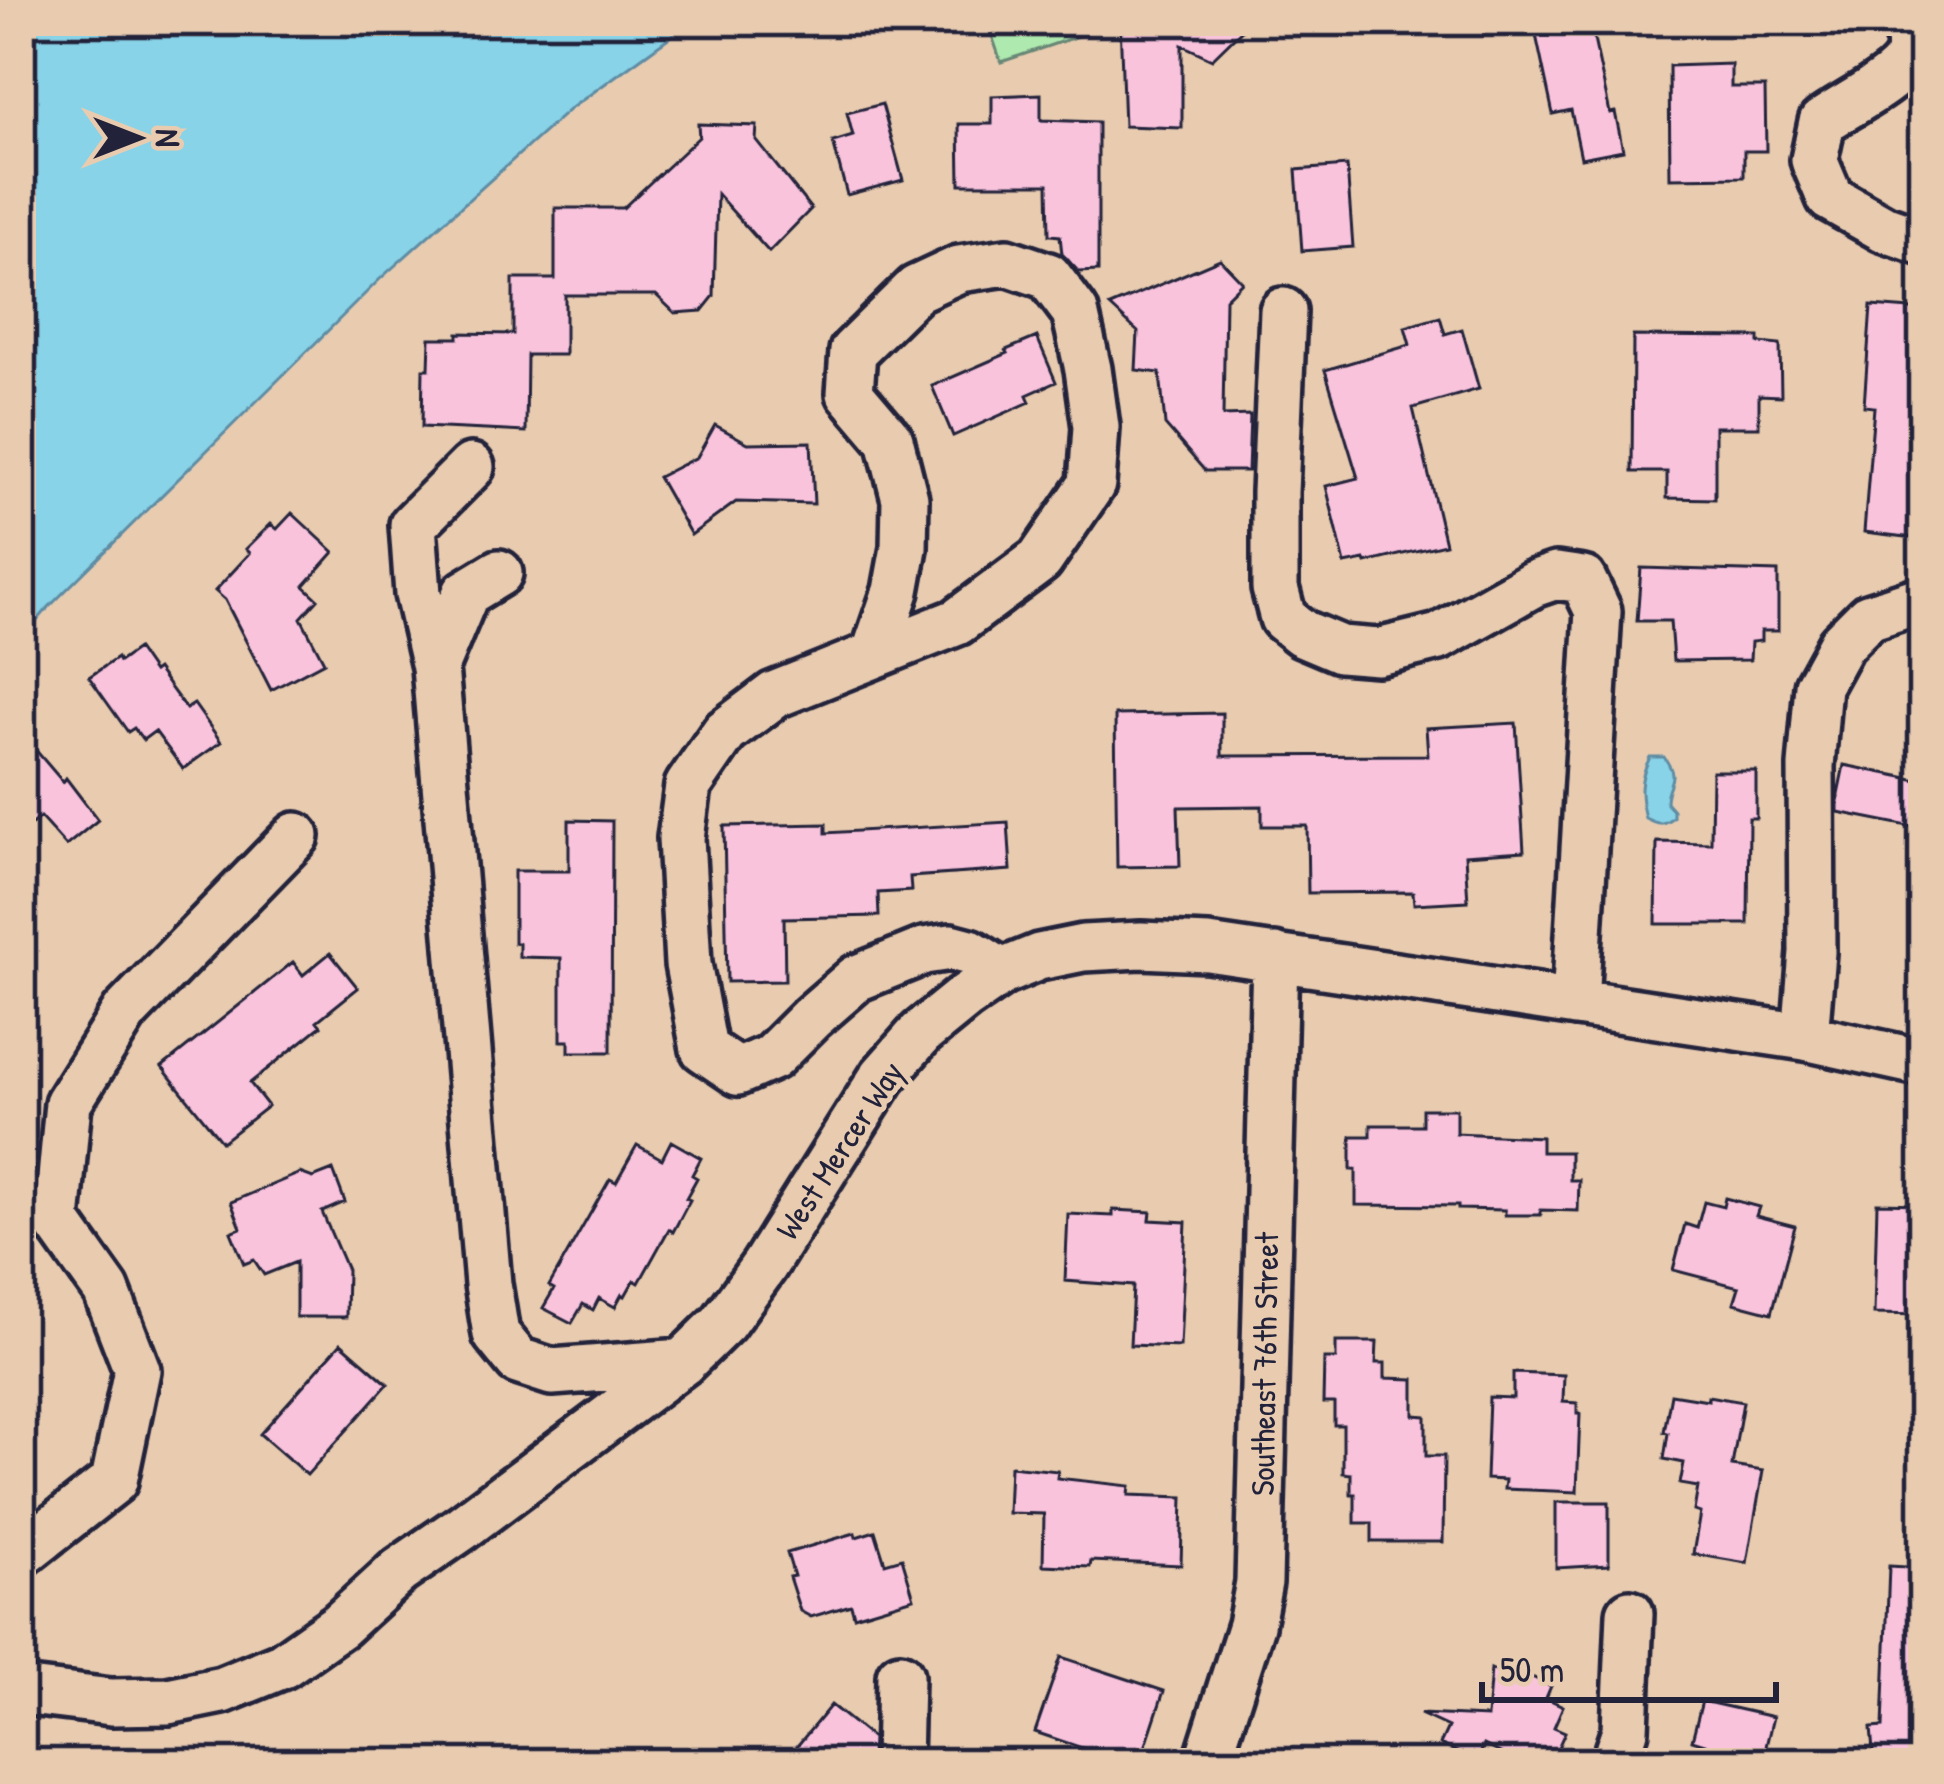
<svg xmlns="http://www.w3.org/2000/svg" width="1944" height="1784" font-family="'Patrick Hand',sans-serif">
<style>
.green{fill:#aeeaaf;stroke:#688675;stroke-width:3}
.water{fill:#88d3e8;stroke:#5f8ca3;stroke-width:3}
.building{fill:#f9c3dc;stroke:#22223b;stroke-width:3}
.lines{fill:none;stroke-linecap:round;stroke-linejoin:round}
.minor-casing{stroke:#22223b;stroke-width:54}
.minor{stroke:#e9ccb0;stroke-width:45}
.labels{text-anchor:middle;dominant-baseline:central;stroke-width:10;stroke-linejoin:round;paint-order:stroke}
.street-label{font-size:33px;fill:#22223b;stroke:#e9ccb0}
</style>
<rect width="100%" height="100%" fill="#e9ccb0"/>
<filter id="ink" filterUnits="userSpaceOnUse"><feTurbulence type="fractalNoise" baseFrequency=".00833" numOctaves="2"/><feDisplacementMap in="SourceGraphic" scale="24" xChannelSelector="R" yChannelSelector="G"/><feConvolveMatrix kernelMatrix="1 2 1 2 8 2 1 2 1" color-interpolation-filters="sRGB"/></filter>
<g filter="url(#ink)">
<path class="green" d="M987,21H1099L1102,28L1001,62Z"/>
<path class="water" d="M21,21H692L570,109L380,279L49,607L21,639Z
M1650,757H1664C1681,781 1666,781 1666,802L1673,810V817C1662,826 1657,824 1645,818C1639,794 1639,779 1650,757Z"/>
<path class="building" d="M1120,21H1251L1212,59L1182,45V128L1124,126Z
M1533,21H1590L1610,113L1615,112L1623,150L1581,158L1571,110L1553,114Z
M1731,64V87H1765L1766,151H1744V177L1670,178L1669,66Z
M1041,94V120L1098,122V271L1079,272L1062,254L1060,236L1049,235L1048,184H960L959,124H992V96Z
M882,104L903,180L847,195L833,142L853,136L847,113Z
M698,124L757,126L756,140L811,209L769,252L717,194L714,296L702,311L675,313L656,295H565V355H527L526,432L422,427L423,369H429L430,338H458V333L513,334V279H555V208H623L699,137Z
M1347,166L1353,247L1302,251L1296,170Z
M1220,259L1242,282L1225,299L1223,416L1250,415L1248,471H1205L1165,425L1160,373L1136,370L1138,332L1110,306Z
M1871,306L1923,310V539L1864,532L1874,407L1864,406Z
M1440,317L1445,334L1462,329L1479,389L1413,408L1445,544L1366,563L1365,560L1345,564L1326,486L1358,478L1325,370L1410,345L1405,327Z
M1633,336L1759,337V343L1780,345L1781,396L1759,395V427H1715V499L1667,498V472H1632Z
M1037,337L1056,382L1027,395L1030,402L953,436L932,386L1008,353L1006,350Z
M715,425L748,443L811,442L814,504L736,502L691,535L658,477L697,457Z
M292,513L334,552L304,586L318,599L301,618L324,662L271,690L225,600L215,591L250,553L246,549L271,524L277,529Z
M1641,568L1778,572V631H1761V641L1751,642L1750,660L1673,661L1670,621H1637Z
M137,649L153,672L157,669L186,709L194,704L221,742L183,769L155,731L143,740L134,728L128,732L89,677L117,658L119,662Z
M1222,713V756L1428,755L1426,728L1516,723L1524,851L1465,855L1468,901L1414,904L1413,892L1308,893L1307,826H1262V806L1178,807L1180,866L1117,867L1115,715Z
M21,733L63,782L66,778L98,820L66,846L40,817L21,833Z
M1844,765L1923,781V829L1838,812V794Z
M1712,771H1756V818H1749L1748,924H1656L1657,842L1711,843Z
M569,820L612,821L611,1052H569V1041H561V958L519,957V943H514V871H569Z
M1008,822L1011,870L910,877L911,891L878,893L879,916L784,918L785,981L727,982L724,826L826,824V833Z
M330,953L358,988L317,1021L321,1026L250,1083L268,1106L222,1142L162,1067L293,962L303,975Z
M1422,1109H1456V1133L1541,1137V1152H1570V1180H1579L1578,1211L1541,1210V1215H1505V1210L1458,1209V1206L1356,1205V1170H1351V1136H1371V1125H1422Z
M671,1141L701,1158L692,1175L697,1178L686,1198L690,1200L673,1232L669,1229L639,1283L634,1280L625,1296L622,1294L615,1307L599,1298L593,1310L583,1304L572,1323L543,1308L554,1289L549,1286L610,1179L616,1182L637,1145L662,1159Z
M333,1170L345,1202L322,1212L347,1270L346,1317H296V1262L264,1275L254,1260L244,1264L231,1232L241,1228L231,1202L300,1173L313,1178Z
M1725,1198L1759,1207L1756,1216L1795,1226L1772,1313L1734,1303L1739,1287L1673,1270L1685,1224L1697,1228L1704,1202L1723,1207Z
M1877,1203L1923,1204V1315L1874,1314Z
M1113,1210L1151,1212L1150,1220L1186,1222L1180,1347L1130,1345L1133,1286L1065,1281L1068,1214L1113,1216Z
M1336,1342H1377L1376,1363H1385V1378L1414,1379V1415L1426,1416V1456H1444L1443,1542H1372V1523H1355V1494H1351V1474L1343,1473V1425H1334V1403H1323L1324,1359H1336Z
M341,1343L388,1384L307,1475L260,1434Z
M1513,1373L1564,1375L1563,1402L1577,1403V1414H1580L1577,1492L1504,1489L1505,1480L1486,1479L1489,1397L1513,1398Z
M1671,1394L1708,1400V1396L1743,1402L1732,1466L1763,1471L1747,1563L1693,1554L1700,1513L1694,1511L1698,1487L1680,1484L1684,1463L1664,1459L1668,1433L1664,1432Z
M1010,1466L1058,1471L1057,1478L1130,1486L1129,1495L1183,1497L1181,1565L1091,1561L1090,1567L1043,1565L1044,1514L1008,1513Z
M1556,1502H1609V1565L1556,1568Z
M875,1531L885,1563L902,1558L914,1598L854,1616L851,1605L811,1617L800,1611L789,1577L794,1576L787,1553L855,1533L856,1537Z
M1889,1566L1923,1568V1763H1874L1871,1728L1883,1727Z
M1061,1657L1164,1691L1140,1763H1126L1035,1732Z
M1491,1669L1515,1680L1519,1671L1551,1686L1546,1698L1563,1706L1554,1727L1565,1732L1551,1763H1521L1484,1745L1477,1761L1440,1744L1448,1727L1420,1714L1487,1717Z
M1702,1701L1773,1717L1762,1763H1700L1705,1744L1692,1740Z
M831,1705L872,1738L871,1757L865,1763H783Z"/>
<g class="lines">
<g class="minor-casing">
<path id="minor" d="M1901,21L1909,30C1909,39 1911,51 1907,59C1897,81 1844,106 1822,122L1814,160L1830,198L1883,228L1923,242
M1283,311L1275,492V588L1283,618L1302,633L1340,649L1378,652L1439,637L1533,584L1556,576L1583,580L1598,611L1575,1003
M471,467L413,525L418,594L435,667L466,593L499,573
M874,655L957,622L1040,560L1092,484L1096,427L1088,369L1075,312L1048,276L1007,262L959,269L916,289L853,351L850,393L890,440L905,499L904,548L896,591L874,655L774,695L725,732L688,786L681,838L688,964L704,1049L738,1072L772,1057L811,1018L857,978L924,951L951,947L970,952L1002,972
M435,667L488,1284L496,1334L518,1361L552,1372L683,1362
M1805,1037L1812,952L1811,766L1818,686L1841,644L1868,617L1923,599
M21,1554L114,1481L137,1370L106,1290L57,1221L68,1103L125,1012L296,836
M21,1691L111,1702L168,1701L222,1690L283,1665L340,1625L399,1571L463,1527L683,1362L723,1323L764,1266L883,1076L921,1033L964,998L1002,972L1039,957L1083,948L1141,945L1208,948L1805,1037L1923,1063
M898,1763L900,1676
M1207,1763L1251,1625L1259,1582L1275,957
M1614,1763L1625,1730L1630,1613"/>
</g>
<use href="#minor" class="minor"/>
</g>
</g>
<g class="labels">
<g class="street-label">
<text transform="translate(839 1150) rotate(-57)">West Mercer Way</text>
<text transform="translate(1264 1364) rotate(-89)">Southeast 76th Street</text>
</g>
</g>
<rect width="1944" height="1784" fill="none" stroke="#e9ccb0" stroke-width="72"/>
<rect x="36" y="36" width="1872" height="1712" fill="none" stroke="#22223b" stroke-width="4.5" filter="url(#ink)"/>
<g transform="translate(138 138) rotate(90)" stroke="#e9ccb0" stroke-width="9" paint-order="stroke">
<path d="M0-9L21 45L0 30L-21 45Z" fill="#22223b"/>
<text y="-18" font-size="33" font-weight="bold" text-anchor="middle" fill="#22223b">N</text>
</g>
<path d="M1482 1682v18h294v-18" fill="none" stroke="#22223b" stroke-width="6"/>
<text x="1500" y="1682" font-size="36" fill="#22223b" stroke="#e9ccb0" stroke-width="9" paint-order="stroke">50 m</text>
</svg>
